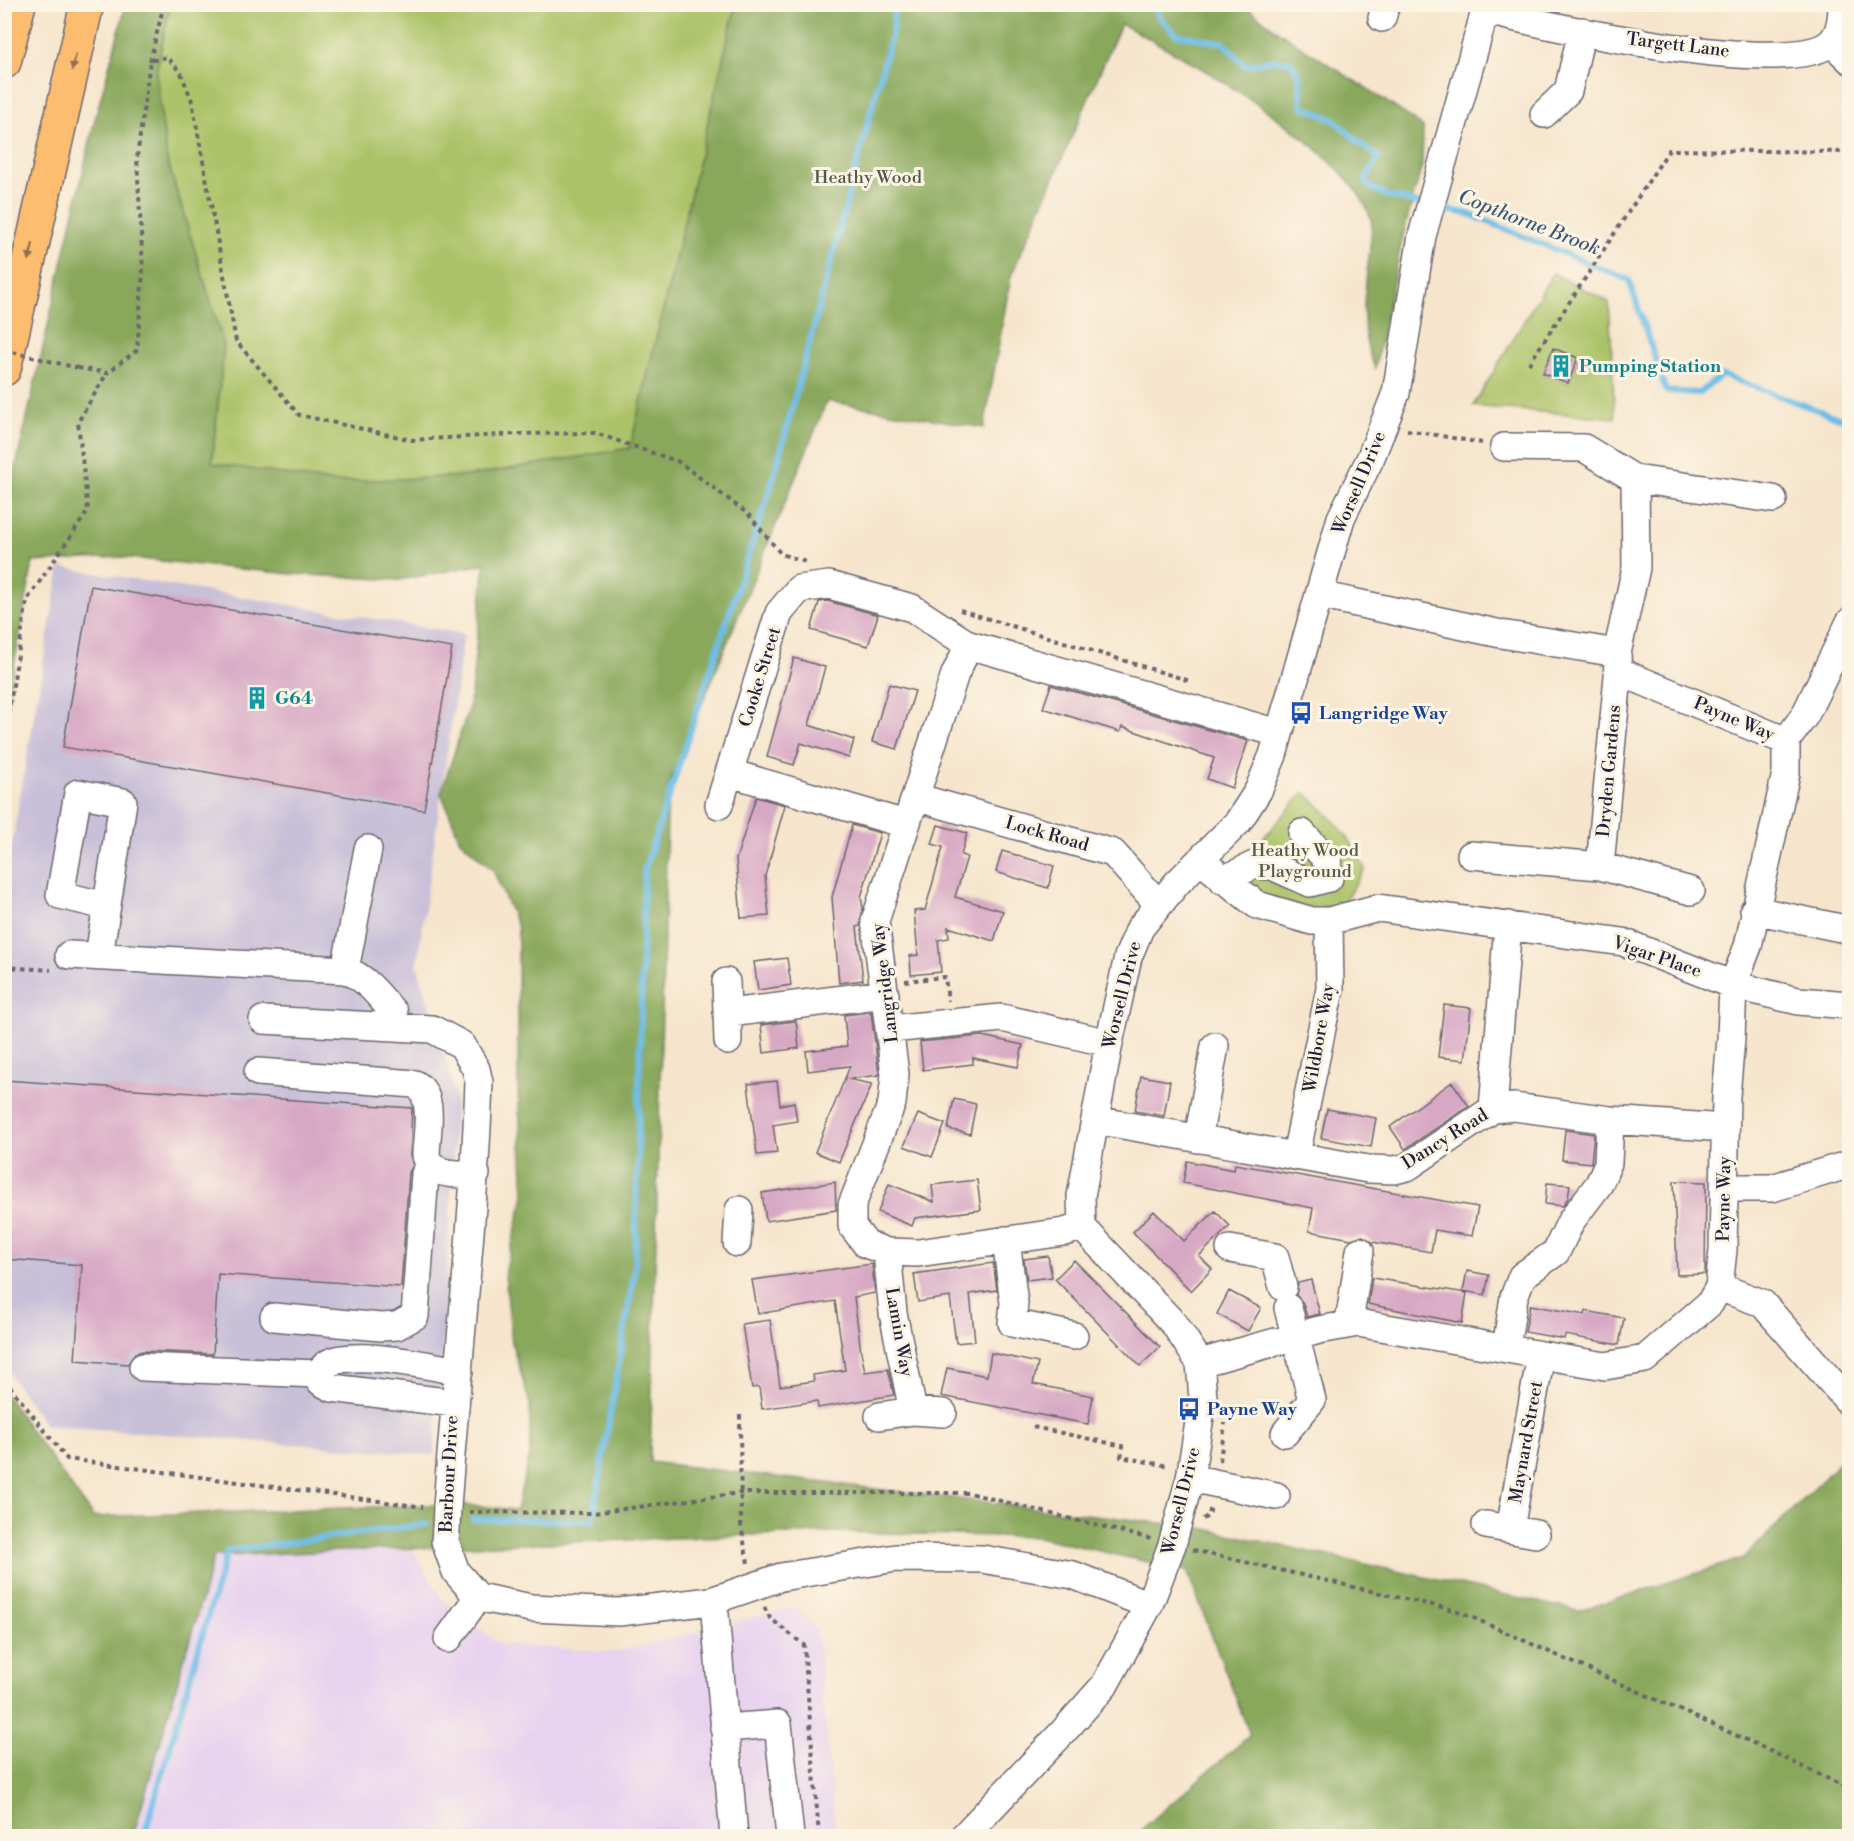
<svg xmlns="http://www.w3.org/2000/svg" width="1854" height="1841" font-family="'Libre Bodoni',serif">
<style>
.built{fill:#e7d2ef}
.industrial{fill:#c8bfd8}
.green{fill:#acc267;stroke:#677251;stroke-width:1.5;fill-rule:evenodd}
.forest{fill:#89a85c;stroke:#56654c;stroke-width:1.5}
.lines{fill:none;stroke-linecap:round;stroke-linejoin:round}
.stream{stroke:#6cbde7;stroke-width:6}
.building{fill:#d7a8c4}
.minor-casing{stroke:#6c666e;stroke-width:30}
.highway-casing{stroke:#6c666e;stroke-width:36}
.path{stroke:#6c666e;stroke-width:4;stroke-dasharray:4.5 4.5;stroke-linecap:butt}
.minor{stroke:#fff;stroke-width:27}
.highway{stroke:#fcbd6f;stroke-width:33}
.minor-bridge-casing{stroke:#6c666e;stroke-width:30;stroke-linecap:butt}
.path-bridge{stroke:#6c666e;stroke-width:4;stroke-dasharray:4.5 4.5;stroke-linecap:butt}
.minor-bridge{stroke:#fff;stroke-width:27}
.oneway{fill:#8f7055}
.labels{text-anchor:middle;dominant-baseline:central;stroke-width:6;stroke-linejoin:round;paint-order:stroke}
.street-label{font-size:18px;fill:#22223b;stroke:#fcf5e5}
.park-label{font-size:18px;fill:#525a4a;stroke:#fcf5e5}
.culture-label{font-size:18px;font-weight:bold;fill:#0d838f;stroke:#fcf5e5;text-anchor:start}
.transit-label{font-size:18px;font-weight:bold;fill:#164399;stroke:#fcf5e5;text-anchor:start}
.water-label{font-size:20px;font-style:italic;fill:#3c5877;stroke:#fcf5e5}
</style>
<rect width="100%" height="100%" fill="#fcf5e5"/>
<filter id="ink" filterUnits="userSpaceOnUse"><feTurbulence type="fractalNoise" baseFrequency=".0167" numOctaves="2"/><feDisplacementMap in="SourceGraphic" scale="12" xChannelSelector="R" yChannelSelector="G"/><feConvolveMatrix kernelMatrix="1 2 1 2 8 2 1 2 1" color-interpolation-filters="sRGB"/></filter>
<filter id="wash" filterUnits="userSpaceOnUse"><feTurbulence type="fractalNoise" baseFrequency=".008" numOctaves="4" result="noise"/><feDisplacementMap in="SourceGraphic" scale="24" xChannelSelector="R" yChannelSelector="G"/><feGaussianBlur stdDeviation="1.35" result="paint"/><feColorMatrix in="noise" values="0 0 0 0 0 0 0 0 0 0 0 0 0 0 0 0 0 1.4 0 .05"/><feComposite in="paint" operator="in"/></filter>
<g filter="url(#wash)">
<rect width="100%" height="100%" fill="#f6e5cc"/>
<path class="built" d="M413,1550L443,1600L499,1644L616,1652L795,1607L817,1631L836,1836H133L214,1556Z"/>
<path class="industrial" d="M60,567L464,634L417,964L456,1095L445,1322L434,1455L45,1425L5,1368V883Z"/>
<path class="green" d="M170,5H736L630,448L469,476L332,482L212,464L224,345L167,160L156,73Z
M1553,273L1609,302L1615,418L1473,406ZM1553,348L1578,358L1568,383L1543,373Z
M1304,792C1329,814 1353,838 1365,869L1341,906C1291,910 1276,903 1234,878L1238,867Z"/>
<path class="forest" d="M126,5H170L156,73L167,160L224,345L212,463L332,482L469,476L630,448L736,5H1244C1299,50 1365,84 1423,127L1422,166L1404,231L1375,368C1353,322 1370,273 1372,224C1359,154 1183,55 1121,24L1011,276L984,428L827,401L668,786L650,1462L1201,1528L1579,1611L1744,1558L1849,1453V1482H1846L1850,1610L1849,1836H1134L1250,1735L1187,1571L1038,1537L836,1532L214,1556L133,1836H5V1394L93,1517L458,1504L516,1510L530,1455V1404L512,1343L505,1274L524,1195L518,1089V928L493,870L460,840L441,793L470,704L485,564L399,580L291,574L121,557L33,562L5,715V529L13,479L95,119Z"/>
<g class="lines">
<path class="stream" d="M1152,4L1160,18L1176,34L1224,43L1245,66L1271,60L1291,62L1299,76L1302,106L1333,119L1368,150L1379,157L1366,179L1368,186L1388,196L1425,205
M1438,208L1469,214L1629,280L1666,391L1699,393L1722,375L1850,422
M473,1519L592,1521L635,1268L644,871L771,487L893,28L894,4
M144,1836L227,1551L427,1524"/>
</g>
<g id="blocks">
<path class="building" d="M1553,348L1578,358L1568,383L1543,373Z
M91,586L452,648L424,810L63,747Z
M828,601L878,615L868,646L811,630L819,602Z
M794,658L825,667L809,725L854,740L849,758L801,743L794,765L767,757Z
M889,684L915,691L897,749L872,742Z
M1051,685L1248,741L1232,788L1207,779L1214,758L1122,727L1120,732L1043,708Z
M756,797L785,805L765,876L769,916L741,918L736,859Z
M852,825L880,833L861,897L863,908L860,926L857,927L863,980L839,983L832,897Z
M938,825L967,833L961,855L967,857L955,897L1003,911L994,941L948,927L949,938L938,940L941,972L911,975L910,956L918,955L914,911L925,910L943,847L932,844Z
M1002,851L1054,866L1048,888L996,872Z
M787,958L791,985L758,990L754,962Z
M1444,1005L1471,1008L1465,1060L1438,1057Z
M871,1012L879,1075L848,1079L872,1084L839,1162L815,1152L850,1066L808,1071L806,1051L847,1046L844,1015Z
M796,1021L799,1048L764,1053L761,1025Z
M982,1036L1023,1045L1018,1067L973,1058V1064L923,1070L920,1042Z
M1141,1076L1170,1081L1164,1116L1135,1111Z
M4,1080L412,1108L410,1155L413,1165L409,1173L401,1287L218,1274L213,1354L143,1351L135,1353L128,1364L75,1360L82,1265L4,1259Z
M777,1081L780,1105L794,1102L797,1121L773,1125L777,1153L757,1155L748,1084Z
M1452,1082L1469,1106L1405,1149L1390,1127Z
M954,1099L976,1104L970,1134L948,1129Z
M1327,1109L1376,1118L1371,1147L1321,1138Z
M918,1114L945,1124L932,1157L904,1146Z
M1565,1130L1594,1134L1591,1163L1562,1160Z
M1187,1161L1234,1170L1235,1164L1478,1207L1472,1236L1435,1230L1431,1252L1372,1242L1363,1236L1351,1239L1309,1231L1313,1208L1183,1183Z
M977,1180L981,1210L915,1218L912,1226L878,1212L889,1184L934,1202L932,1185Z
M1674,1181L1706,1182L1705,1274L1677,1275Z
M835,1182L836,1210L766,1221L762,1193Z
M1547,1183L1570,1185L1568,1198L1563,1206L1545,1204Z
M1154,1211L1184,1241L1215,1211L1230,1226L1199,1256L1212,1269L1191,1291L1133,1232Z
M1048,1256L1052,1277L1027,1280L1024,1259Z
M1074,1260L1160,1347L1140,1366L1055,1279Z
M993,1263L997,1290L970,1294L975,1341L956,1343L950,1297L918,1302L914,1274Z
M872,1264L875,1293L854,1297L861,1352L865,1372L888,1369L894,1395L818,1408L817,1401L762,1409L759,1387L752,1388L742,1324L770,1320L780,1386L814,1381L813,1375L845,1370L835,1301L758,1314L752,1280Z
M1467,1271L1489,1275L1485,1295L1463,1291Z
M1372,1278L1467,1293L1462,1323L1368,1304Z
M1311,1280L1320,1314L1307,1317L1303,1303L1296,1295L1298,1283Z
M1229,1291L1261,1308L1248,1331L1217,1314Z
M1530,1305L1585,1315L1586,1311L1624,1318L1619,1345L1565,1335L1564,1339L1525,1332Z
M991,1353L1038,1363L1033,1384L1093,1396L1088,1424L941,1396L947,1368L987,1376Z"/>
</g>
</g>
<g filter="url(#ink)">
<use href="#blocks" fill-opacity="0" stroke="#6c666e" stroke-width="1.5"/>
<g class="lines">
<g class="minor-casing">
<path id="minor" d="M1485,10C1542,26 1789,79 1830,43C1840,34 1842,16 1842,4
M1382,18L1386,4
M1831,42L1850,60
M1544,114L1568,91L1582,31
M1504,447L1584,448L1635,479L1636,568L1617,653L1618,676L1600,866
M1635,479L1773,499
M1319,595L1501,634L1617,653
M969,645L955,674L875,921L895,1074L892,1103L852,1205V1226L866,1244L887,1252L918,1253L1064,1232L1082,1227
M1786,741L1805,715L1850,622
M730,773L905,824
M915,797L1113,853L1159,905
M719,805L779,613L799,589L829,585L912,608L969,645L1278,733
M1471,855L1600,866L1691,891
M1200,860L1257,905L1312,921H1329L1378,908L1623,942L1733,985L1798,1001L1850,1005
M1223,880L1254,865L1272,866L1310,883L1329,878L1328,861L1302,833
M1754,910L1850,930
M69,955L345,970C366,977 380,997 394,1013V1027
M99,956L123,802L78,793L60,895L106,906
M345,970L368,849
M726,982L728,1041
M729,1013L885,994
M263,1020L432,1029L462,1045L476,1069L479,1082C474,1224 457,1365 447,1507
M890,1029L1002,1018L1109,1043
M258,1072L415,1084C436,1095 426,1136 426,1156C433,1177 457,1174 476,1174
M1493,1109L1508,925
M1095,1120L1368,1169L1395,1170L1407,1167L1493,1109L1514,1107L1610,1120L1725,1128
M1198,1139L1215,1046
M1296,1155L1330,989L1329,921
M1725,1188H1772L1850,1164
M1006,1240L1014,1303L1012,1323L1074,1336
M737,1243L739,1210
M1230,1249L1275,1257L1283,1287
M887,1252L893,1313L913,1411
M1719,1287L1762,1303L1850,1403
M274,1317L381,1327L397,1326L415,1316L425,1174L432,1167
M1349,1323L1360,1251
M1506,1348L1514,1297L1522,1276L1556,1252L1571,1221L1599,1184L1608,1163L1610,1120
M1200,1363L1319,1330L1358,1323L1605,1366L1645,1359L1710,1303L1719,1287L1723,1250L1726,1096L1731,1039L1733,985L1748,946L1786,773V741L1618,671
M143,1367L319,1374
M454,1403L332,1388L321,1382C308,1337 436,1368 459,1371
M879,1416L913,1411L943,1413
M1285,1433L1312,1400L1288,1308
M1190,1478L1276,1496
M1486,1525L1536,1534
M446,1528L445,1541L456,1572L478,1597L531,1608L619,1612L711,1601L781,1577L896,1558L982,1559L1073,1575L1149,1605
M1510,1529L1541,1355
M711,1601L715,1614L734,1836
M448,1639L478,1597
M724,1728L778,1724L790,1836
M964,1836L1063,1732L1104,1686L1149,1605L1172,1545L1190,1478L1203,1398L1200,1363L1175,1325L1082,1227L1081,1196L1109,1043L1128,957L1140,928L1177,883L1238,822L1258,791L1273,755L1341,518L1371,457L1396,393L1422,236L1487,4"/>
</g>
<g class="highway-casing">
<path id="highway" d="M4,62L19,4
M4,369L87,4"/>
</g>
<path class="path" d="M150,61L164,4
M1529,364L1669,150L1850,152
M78,368L107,373L137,350L143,270L137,158L150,61L167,57L181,73L192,101L236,341L299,415L412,440L517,434L595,433L679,462L748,514L781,554L809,563
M1407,430L1482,443
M960,610L1190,681
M4,740L27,600L88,511L78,422L107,373
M4,967L51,970
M905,981L945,977L948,1001
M4,1379L67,1459L423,1507
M740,1415L741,1526L748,1563
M1033,1427L1123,1446L1121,1457L1169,1466
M1220,1461L1225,1423
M469,1512L594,1513L740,1493H969L1151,1539
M1203,1519L1209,1515L1211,1506
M1193,1550L1458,1611L1751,1742L1850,1789
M764,1607L770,1618L804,1645L819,1836"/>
<use href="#minor" class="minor"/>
<use href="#highway" class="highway"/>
<g class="minor-bridge-casing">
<path id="minor-bridge" d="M446,1528L447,1507"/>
</g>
<path class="path-bridge" d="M4,350L78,368"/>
<use href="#minor-bridge" class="minor-bridge"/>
</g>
<defs><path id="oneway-solid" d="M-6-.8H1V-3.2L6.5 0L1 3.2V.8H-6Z" transform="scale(1.5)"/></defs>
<g class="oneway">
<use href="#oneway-solid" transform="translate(74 62) rotate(103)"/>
<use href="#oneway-solid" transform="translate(31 252) rotate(103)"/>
</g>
</g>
<defs>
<g id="building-bare" transform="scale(1.8)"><path d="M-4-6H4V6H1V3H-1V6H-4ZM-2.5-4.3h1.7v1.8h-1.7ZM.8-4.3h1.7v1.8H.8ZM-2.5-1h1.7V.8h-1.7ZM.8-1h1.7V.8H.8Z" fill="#0f9aa8" stroke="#fcf5e5" stroke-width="2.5" paint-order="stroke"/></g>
<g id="bus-bare" transform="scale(1.8)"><path d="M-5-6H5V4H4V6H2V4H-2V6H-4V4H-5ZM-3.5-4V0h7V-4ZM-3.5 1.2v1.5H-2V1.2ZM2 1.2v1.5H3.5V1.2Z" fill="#1a4fb4" stroke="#fcf5e5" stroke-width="2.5" paint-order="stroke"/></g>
</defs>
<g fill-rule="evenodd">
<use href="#building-bare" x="1561" y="366"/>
<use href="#building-bare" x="257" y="698"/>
<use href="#bus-bare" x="1301" y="713"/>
<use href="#bus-bare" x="1189" y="1409"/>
</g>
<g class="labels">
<g class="street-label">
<text transform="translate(1678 45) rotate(7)">Targett Lane</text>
<text transform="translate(1359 483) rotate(-67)">Worsell Drive</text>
<text transform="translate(760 677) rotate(-73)">Cooke Street</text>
<text transform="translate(1734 719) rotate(23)">Payne Way</text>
<text transform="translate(1609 771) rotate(-85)">Dryden Gardens</text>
<text transform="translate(1047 834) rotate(16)">Lock Road</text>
<text transform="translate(1657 957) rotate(19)">Vigar Place</text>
<text transform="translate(885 983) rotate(-97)">Langridge Way</text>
<text transform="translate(1122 995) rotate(-76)">Worsell Drive</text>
<text transform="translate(1319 1038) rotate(-80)">Wildbore Way</text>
<text transform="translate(1445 1139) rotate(-32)">Dancy Road</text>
<text transform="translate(1724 1199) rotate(-89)">Payne Way</text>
<text transform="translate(899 1332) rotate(80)">Lamin Way</text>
<text transform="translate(1526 1442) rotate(-80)">Maynard Street</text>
<text transform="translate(449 1474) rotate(-87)">Barbour Drive</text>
<text transform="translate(1181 1501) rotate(-76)">Worsell Drive</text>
</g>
<g class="park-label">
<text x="868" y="177">Heathy Wood</text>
<text x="1305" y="850">Heathy Wood<tspan x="1305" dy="21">Playground</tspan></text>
</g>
<g class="culture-label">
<text x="1579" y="366">Pumping Station</text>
<text x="275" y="698">G64</text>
</g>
<g class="transit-label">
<text x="1319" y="713">Langridge Way</text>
<text x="1207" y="1409">Payne Way</text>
</g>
<g class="water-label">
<text transform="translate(1529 223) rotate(21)">Copthorne Brook</text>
</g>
</g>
<rect width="1854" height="1841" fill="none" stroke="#fcf5e5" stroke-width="24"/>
</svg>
